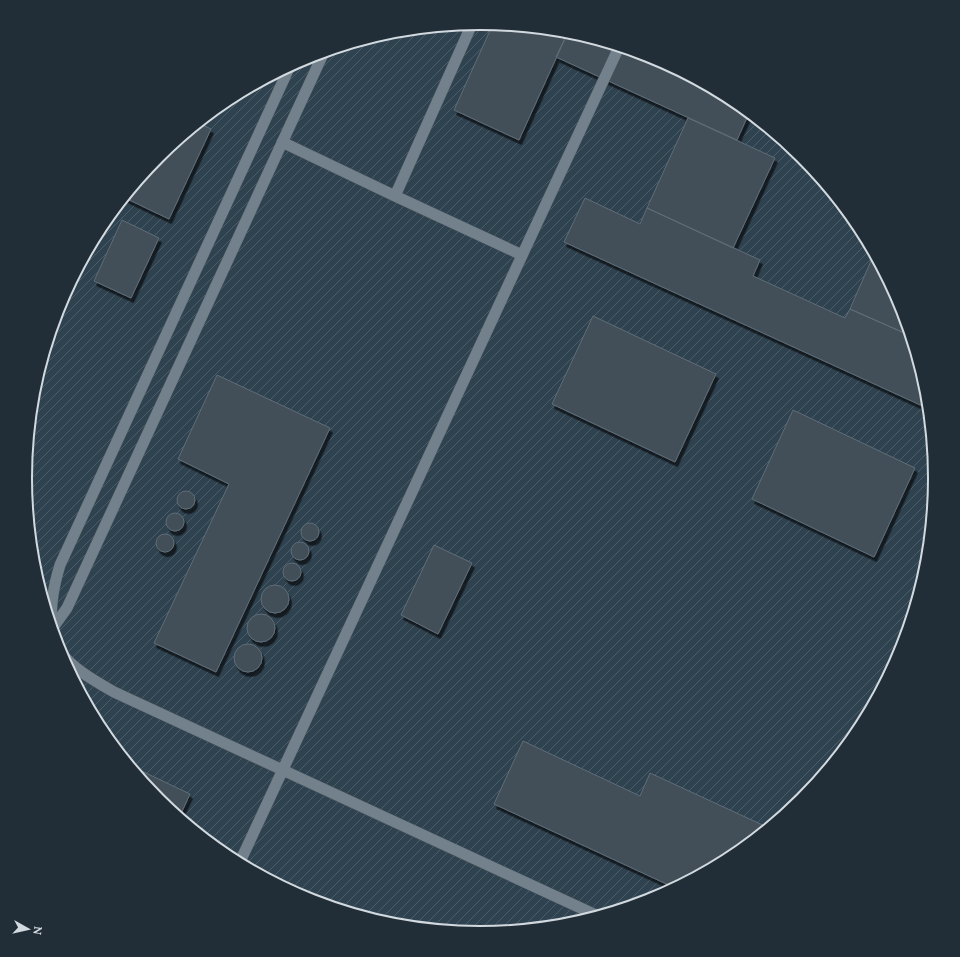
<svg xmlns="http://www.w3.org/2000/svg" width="960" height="957" font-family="Lora,serif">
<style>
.industrial{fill:url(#industrial-furrows)}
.building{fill:#424f59;stroke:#5f6d78;filter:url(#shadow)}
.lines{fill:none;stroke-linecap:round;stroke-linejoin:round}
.service-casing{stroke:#49545c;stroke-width:12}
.service{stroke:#73818c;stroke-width:11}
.rim{fill:none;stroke:#d2dae0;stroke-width:2}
</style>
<defs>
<pattern id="industrial-furrows" width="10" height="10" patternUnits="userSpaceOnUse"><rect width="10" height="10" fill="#2f4250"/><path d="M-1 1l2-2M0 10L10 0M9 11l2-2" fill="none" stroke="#4c5d69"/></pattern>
<filter id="shadow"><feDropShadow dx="2.5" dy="4.5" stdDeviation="0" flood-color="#0009"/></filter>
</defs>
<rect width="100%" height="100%" fill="#2c3842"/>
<path class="industrial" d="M26 479a454 454 0 1 1 908 0a454 454 0 1 1-908 0Z"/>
<path class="building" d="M493,24L568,32L519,140L454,110Z
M568,32L655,58L733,100L749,113L737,140L556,57Z
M688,118L775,158L733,248L647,208Z
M198,123L211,129L169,219L125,198L144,173L147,174L152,164L158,156Z
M585,198L640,224L647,208L760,260L753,276L845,318L850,309L911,336L927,390L929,409L564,242Z
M122,220L159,238L131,298L94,281Z
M874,254L901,304L911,336L850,309Z
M593,316L716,374L675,462L552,404Z
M217,375L330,428L216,672L154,643L229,484L178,459Z
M793,410L915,468L874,557L752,499Z
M177 500a9 9 0 1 1 18 0a9 9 0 1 1-18 0Z
M166 522a9 9 0 1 1 18 0a9 9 0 1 1-18 0Z
M301 532a9 9 0 1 1 18 0a9 9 0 1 1-18 0Z
M156 543a9 9 0 1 1 18 0a9 9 0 1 1-18 0Z
M291 551a9 9 0 1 1 18 0a9 9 0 1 1-18 0Z
M434,545L472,563L438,634L401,615Z
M283 572a9 9 0 1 1 18 0a9 9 0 1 1-18 0Z
M261 599a14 14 0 1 1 28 0a14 14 0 1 1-28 0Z
M247 628a14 14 0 1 1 28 0a14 14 0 1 1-28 0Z
M234 658a14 14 0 1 1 28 0a14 14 0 1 1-28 0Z
M523,741L640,796L650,773L769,828L733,857L675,888L494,804Z
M129,765L190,794L179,818L158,800Z"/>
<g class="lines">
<g class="service-casing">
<path id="service" d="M282,142L395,196L522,255
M395,196L472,24
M51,627C51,603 53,588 60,565L290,66
M52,629L67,608L324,52
M58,649C73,669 93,680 114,692L598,916
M239,864L619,47"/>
</g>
<use href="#service" class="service"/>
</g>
<path d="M0 0H960V957H0ZM32 478a448 448 0 1 1 896 0a448 448 0 1 1-896 0Z" fill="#222e37" fill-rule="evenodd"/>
<path class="rim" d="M32 478a448 448 0 1 1 896 0a448 448 0 1 1-896 0Z"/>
<g transform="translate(28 929) rotate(98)" stroke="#222e37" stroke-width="3" paint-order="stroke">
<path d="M0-3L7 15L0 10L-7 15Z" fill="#d2dae0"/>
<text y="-6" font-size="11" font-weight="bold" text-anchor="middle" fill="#d2dae0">N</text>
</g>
</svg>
